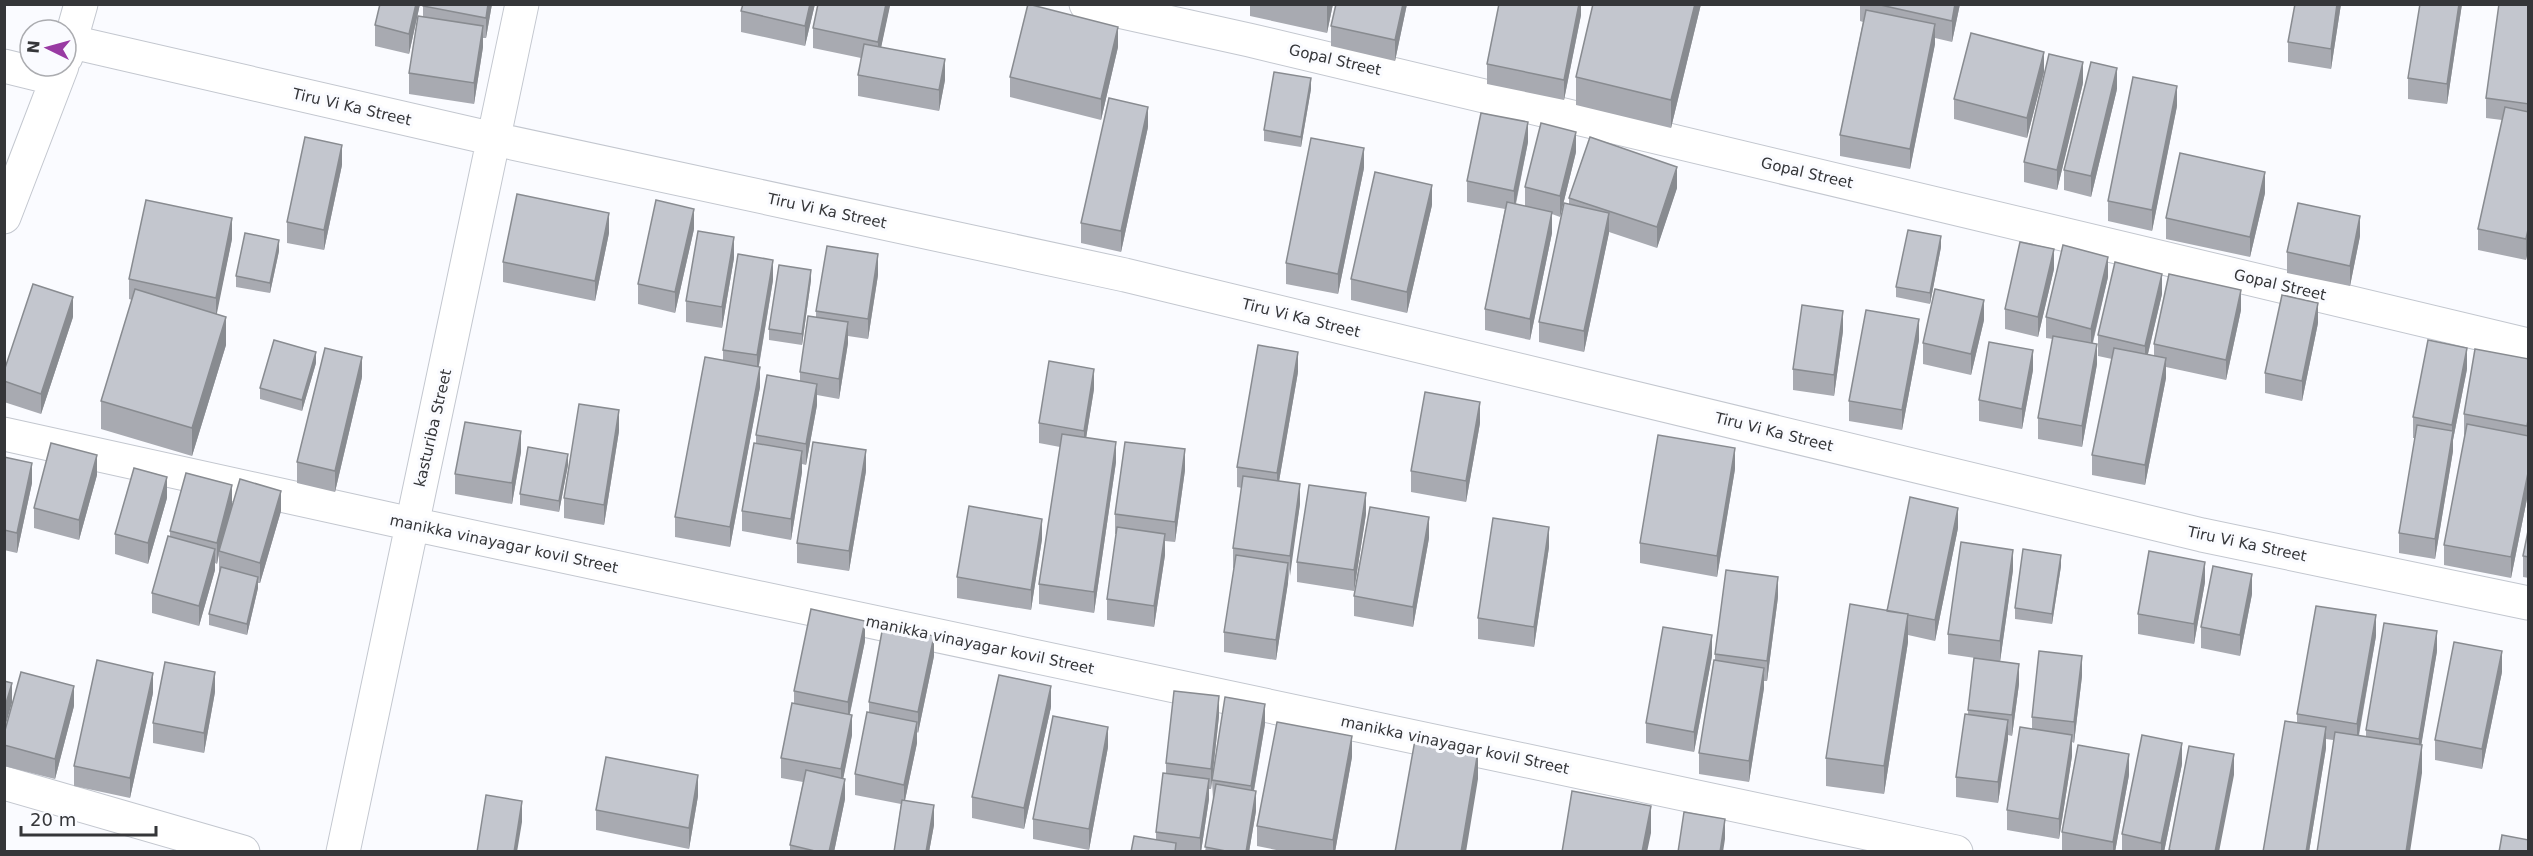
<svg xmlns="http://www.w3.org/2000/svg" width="2533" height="856" font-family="'DejaVu Sans',sans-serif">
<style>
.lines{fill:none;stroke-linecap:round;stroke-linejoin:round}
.minor-casing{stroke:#c3c7cf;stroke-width:35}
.minor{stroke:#fff;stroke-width:33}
.wall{fill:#a8aab1}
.shaded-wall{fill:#888b90}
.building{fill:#c3c6ce;stroke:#888b90;stroke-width:1.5}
.labels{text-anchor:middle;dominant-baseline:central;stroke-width:6;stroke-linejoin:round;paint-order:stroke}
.street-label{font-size:15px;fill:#353639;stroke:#fafbff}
</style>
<rect width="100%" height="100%" fill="#fafbff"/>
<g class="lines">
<g class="minor-casing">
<path id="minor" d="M1086,4L1249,40L2528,345
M72,42L494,139L1125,275L2202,535L2528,603
M66,57L81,4
M4,66L57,79
M4,217L62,66
M4,434L412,524L1956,852
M4,783L243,852
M343,852L522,4"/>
</g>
<use href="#minor" class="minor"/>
</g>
<path class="wall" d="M420,4L409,54L375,46V25Z
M423,4H492L486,38H483V47L474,104L409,94V73L423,17Z
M815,4L805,46L741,32V11Z
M890,4L881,47L945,80L939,111L858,96V75L861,58L813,48V28Z
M1250,4H1333L1327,33L1250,16Z
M1407,4L1395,61L1331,46V26Z
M1581,4V15L1564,100L1487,84V64Z
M1701,4L1671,128L1576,105V77Z
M1860,4H1960L1952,42L1935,38V44L1910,169L1840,156V135L1863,22L1860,21Z
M2341,4L2331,69L2288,62V42Z
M2420,4H2462L2447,104L2408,99V78Z
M2529,4V246L2526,260L2478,250V229L2502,120L2486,118V98Z
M1118,47L1101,120L1010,97V77Z
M2044,72L2027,138L1954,119V99Z
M2083,83L2057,190L2024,182V162Z
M1311,89L1301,147L1264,141V130Z
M2117,89L2091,197L2064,190V170Z
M2177,106L2152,231L2108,221V201Z
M1148,127L1121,252L1081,243V223Z
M1528,142L1516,204L1525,207V187L1576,152L1560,217L1552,214V233L1530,340L1485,330V309L1505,209L1467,202V181Z
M342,165L324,250L287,243V222Z
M1364,168L1338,294L1286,284V263Z
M1677,188L1657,248L1609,232L1584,352L1539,342V322L1569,204V198Z
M2265,193L2250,257L2166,239V218Z
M1432,205L1407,313L1351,300V279Z
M694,229L675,313L638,304V284Z
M609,233L595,301L503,282V262Z
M2360,236L2350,286L2287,273V252Z
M232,239L216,314L226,345L192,456L101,429V401L132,300L129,299V279Z
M1941,247L1930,304L1896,297V287Z
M279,251L270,293L236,287V276Z
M734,258L722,328L686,322V301Z
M2054,269L2038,337L2005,329V309Z
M878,275L868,339L848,336V343L839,399L817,395V405L806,465L802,464V472L791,540L742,531V511L756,443V435L800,381V372L816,317V311Z
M2108,277L2093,343L2097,364L2082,447L2038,439V418L2053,339L2046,338V317Z
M773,280L759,366L760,387L730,547L675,537V517L723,360V350Z
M811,280L802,345L769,340V329Z
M2162,294L2148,354L2154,356V344L2241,310L2226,380L2166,367V378L2145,485L2092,475V455L2112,359L2098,356V335Z
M73,317L41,414L4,402V371Z
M1984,320L1971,375L1923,364V343Z
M2318,323L2302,401L2265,393V373Z
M1843,331L1834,396L1793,390V369Z
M1919,340L1902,430L1849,421V401Z
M2529,359V489L2511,578L2444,565V545L2465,435H2464V414Z
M316,363L302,411L260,399V388Z
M2467,369L2453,440V451L2435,559L2399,553V533L2415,438H2413V417Z
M2033,370L2022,429L1979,421V400Z
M1298,372L1279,481L1300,504L1276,660L1224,652V632L1234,568H1233V548L1242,488L1237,487V467Z
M362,377L335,492L297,483V462Z
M1094,389L1086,438L1116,462L1094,613L1039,604V584L1060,447L1039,443V423Z
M1480,423L1466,502L1411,492V471Z
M619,431L604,525L564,518V498Z
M521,452L512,504L455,494V474Z
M4,457L32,483L17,553L4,550Z
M568,465L559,512L520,505V494Z
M1735,469L1717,577L1640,563V543Z
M1185,470L1175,542L1165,541V555L1154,627L1107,620V599L1116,534H1115V514Z
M866,471L849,571L797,563V543Z
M97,475L79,540L34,528V508Z
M167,498L148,564L115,554V534Z
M232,506L228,521L281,511L260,583H258V588L247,635L209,625V614L220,572L219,571V555L217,564L215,563V570L199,626L152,613V593L170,537V531Z
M1366,514L1354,591L1297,582V562Z
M2529,526V578L2523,577V556Z
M1958,528L1935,641L1908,635V642L1884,794L1826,786V758L1887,611Z
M1429,538L1413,627L1354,616V596Z
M1042,539L1031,610L957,598V577Z
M1549,547L1534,647L1478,639V618Z
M2061,566L2052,624L2015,619V608Z
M2013,570L2000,661L2019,684L2012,736L2008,735L1998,803L1956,797V777L1968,714V710L1982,659L1948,654V634Z
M2205,582L2194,644L2138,634V614Z
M2252,594L2240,656L2201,648V627Z
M1778,597L1767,681H1764V688L1749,782L1699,774V753L1715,660V654Z
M2376,636L2359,736L2366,737V730L2437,651L2421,745L2422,773L2333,740L2326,739V748L2309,852H2263L2297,723V714Z
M865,641L850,714L852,735L843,778L845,799L834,852H790V845L803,782L781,778V758L794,703V691Z
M934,656L918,733L917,732V743L905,800L934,825L929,852H894L901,804L855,795V774L869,712V702Z
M1712,656L1694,752L1646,743V723Z
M2502,672L2482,769L2435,760V740Z
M2082,676L2074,743L2072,742V756L2059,839L2007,830V810L2032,729V717Z
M215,692L204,753L153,743V723Z
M153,693L130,798L74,786V766Z
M74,706L55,779L4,766V734Z
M1051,707L1024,829L972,818V797Z
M1219,716L1211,789H1209V799L1201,852H1131L1156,840V832L1166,773V763Z
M1265,724L1254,791L1256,811L1249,852H1205L1213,800L1212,780Z
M1108,747L1089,850L1033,839V819Z
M1352,757L1335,852H1286L1257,846V826Z
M2182,764L2164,852H2122V834Z
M2129,775L2115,852H2062V832Z
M698,796L689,849L596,830V810Z"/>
<path class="shaded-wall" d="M416,4H420L409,54V34Z
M488,4H492L486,38V18Z
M810,4H815L805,46V26Z
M886,4H890V6L878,62V42Z
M1327,4H1333L1327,33Z
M1403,4H1407L1395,61V40Z
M1579,4H1581V15L1564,100V80Z
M1695,4H1701L1671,128V100Z
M1955,4H1960L1952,42V21Z
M2337,4H2341L2331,69V49Z
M2459,4H2462L2447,104V84Z
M1935,24V44L1910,169V149Z
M483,26V47L474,104V83Z
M1118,27V47L1101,120V99Z
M2044,52V72L2027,138V118Z
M945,59V80L939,111V90Z
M2083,62V83L2057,190V170Z
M2117,68V89L2091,197V176Z
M1311,78V89L1301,147V137Z
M2177,86V106L2152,231V210Z
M1148,107V127L1121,252V231Z
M1528,122V142L1514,211V191Z
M1576,132V152L1560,217V196Z
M342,145V165L324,250V230Z
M1364,148V168L1338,294V274Z
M1677,167V188L1657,248V227Z
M2265,172V193L2250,257V237Z
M1432,185V205L1407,313V292Z
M694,209V229L675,313V292Z
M1552,212V233L1530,340V319Z
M609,213V233L595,301V281Z
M1609,213V233L1584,352V331Z
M2360,216V236L2350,286V266Z
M232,218V239L216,318V298Z
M2529,225V246L2526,260V239Z
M1941,236V247L1930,304V293Z
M734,237V258L722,328V307Z
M279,240V251L270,293V283Z
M2054,249V269L2038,337V317Z
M878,254V275L868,339V319Z
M2108,257V277L2091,349V329Z
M773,260V280L757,376V355Z
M811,270V280L802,345V334Z
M2162,274V294L2145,366V346Z
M2241,290V310L2226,380V360Z
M73,297V317L41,414V394Z
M1984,300V320L1971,375V354Z
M2318,303V323L2302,401V381Z
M1843,311V331L1834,396V375Z
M226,317V345L192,456V428Z
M1919,319V340L1902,430V410Z
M848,322V343L839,399V379Z
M2097,344V364L2082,447V426Z
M2467,348V369L2453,440V451L2435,559V539L2452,437V425Z
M2033,350V370L2022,429V409Z
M316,352V363L302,411V400Z
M1298,352V372L1277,493V473Z
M362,357V377L335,492V471Z
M2166,358V378L2145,485V465Z
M760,367V387L730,547V527Z
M1094,369V389L1084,451V431Z
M817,384V405L806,465V444Z
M1480,402V423L1466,502V481Z
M619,410V431L604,525V505Z
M2529,415V435L2527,446V426Z
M521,431V452L512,504V483Z
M1116,442V462L1094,613V592Z
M1735,448V469L1717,577V556Z
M1185,449V470L1175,542V522Z
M866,450V471L849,571V551Z
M802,451V472L791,540V519Z
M568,454V465L559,512V501Z
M97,455V475L79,540V520Z
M32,463V483L17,553V533Z
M2529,468V489L2511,578V557Z
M167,477V498L148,564V543Z
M1300,484V504L1290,576V556Z
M232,485V506L220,551H219L217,564V543Z
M281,491V511L260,583V563Z
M1366,493V514L1354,591V570Z
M1958,508V528L1935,641V620Z
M1429,517V538L1413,627V607Z
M1042,519V539L1031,610V590Z
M1549,527V547L1534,647V627Z
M1165,534V555L1154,627V606Z
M215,549V570L199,626V606Z
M2013,550V570L2000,662V641Z
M2061,555V566L2052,624V614Z
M2205,562V582L2194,644V624Z
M1288,563V583L1276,660V640Z
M2252,574V594L2240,656V635Z
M258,577V588L247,635V624Z
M1778,577V597L1767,681V661Z
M1908,614V642L1884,794V766Z
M2376,615V636L2357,744V724Z
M865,621V641L848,722V702Z
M2437,631V651L2419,759V739Z
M1712,635V656L1694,752V732Z
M934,636V656L918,733V712Z
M2502,651V672L2482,769V749Z
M2082,656V676L2074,743V722Z
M2019,664V684L2012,736V715Z
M1764,668V688L1749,782V761Z
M215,672V692L204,753V733Z
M153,673V693L130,798V778Z
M12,683V703L4,731V710Z
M74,686V706L55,779V759Z
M1051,686V707L1024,829V808Z
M1219,696V716L1211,789V769Z
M1265,704V724L1251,807V786Z
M852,715V735L841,790V769Z
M2008,720V740L1998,803V782Z
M917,722V743L904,805V785Z
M1108,727V747L1089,850V829Z
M2326,727V748L2309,852H2306Z
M2072,735V756L2059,839V819Z
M1352,736V757L1335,852H1333V840Z
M2182,743V764L2164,852H2161V843Z
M2422,745V773L2410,852H2406Z
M1478,751V779L1466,852H1461Z
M2129,754V775L2115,852H2113V842Z
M2234,754V775L2219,852H2215Z
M698,775V796L689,849V828Z
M845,779V799L834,852H829Z
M1209,779V799L1201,852H1200V838Z
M1256,791V811L1249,852H1246Z
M522,801V822L517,852H514Z
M934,805V825L929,852H926Z
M1651,806V833L1647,852H1642Z
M1725,819V839L1723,852H1720Z"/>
<path class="building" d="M380,4H416L409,34L375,25Z
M423,4H488L486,18L423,6Z
M743,4H810L805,26L741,11Z
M818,4H886L878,42L813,28Z
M1028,4L1118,27L1101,99L1010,77Z
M1336,4H1403L1395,40L1331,26Z
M1499,4H1579L1564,80L1487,64Z
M1593,4H1695L1671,100L1576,77Z
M1876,4H1955L1952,21Z
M2295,4H2337L2331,49L2288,42Z
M2420,4H2459L2447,84L2408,78Z
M2499,4H2529V104L2486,98Z
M1866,10L1935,24L1910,149L1840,135Z
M418,16L483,26L474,83L409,73Z
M1971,33L2044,52L2027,118L1954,99Z
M864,44L945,59L939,90L858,75Z
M2049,54L2083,62L2057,170L2024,162Z
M2091,62L2117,68L2091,176L2064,170Z
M1274,72L1311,78L1301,137L1264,130Z
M2133,77L2177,86L2152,210L2108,201Z
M1109,98L1148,107L1121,231L1081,223Z
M2505,107L2529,112V225L2526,239L2478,229Z
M1481,113L1528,122L1514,191L1467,181Z
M1541,123L1576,132L1560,196L1525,187Z
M305,137L342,145L324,230L287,222Z
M1590,137L1677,167L1657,227L1569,198Z
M1311,138L1364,148L1338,274L1286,263Z
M2180,153L2265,172L2250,237L2166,218Z
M1375,172L1432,185L1407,292L1351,279Z
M517,194L609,213L595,281L503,262Z
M146,200L232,218L216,298L129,279Z
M656,200L694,209L675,292L638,284Z
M1507,202L1552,212L1530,319L1485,309Z
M1564,203L1609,213L1584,331L1539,322Z
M2298,203L2360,216L2350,266L2287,252Z
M1908,230L1941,236L1930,293L1896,287Z
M698,231L734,237L722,307L686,301Z
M245,233L279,240L270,283L236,276Z
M2020,242L2054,249L2038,317L2005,309Z
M2063,245L2108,257L2091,329L2046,317Z
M827,246L878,254L868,319L816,311Z
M738,254L773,260L757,355L723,350Z
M2115,262L2162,274L2145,346L2098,335Z
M779,265L811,270L802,334L769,329Z
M2169,274L2241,290L2226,360L2154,344Z
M33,284L73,297L41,394L4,381V371Z
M135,289L226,317L192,428L101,401Z
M1935,289L1984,300L1971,354L1923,343Z
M2282,295L2318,303L2302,381L2265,373Z
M1802,305L1843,311L1834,375L1793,369Z
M1866,310L1919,319L1902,410L1849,401Z
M808,316L848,322L839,379L800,372Z
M2053,336L2097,344L2082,426L2038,418Z
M274,340L316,352L302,400L260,388Z
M2428,340L2467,348L2452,425L2413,417Z
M1989,342L2033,350L2022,409L1979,400Z
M1258,345L1298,352L1277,473L1237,467Z
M325,348L362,357L335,471L297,462Z
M2114,348L2166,358L2145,465L2092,455Z
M2475,349L2529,359V415L2527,426L2464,414Z
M705,357L760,367L730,527L675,517Z
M1049,361L1094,369L1084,431L1039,423Z
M767,375L817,384L806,444L756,435Z
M1425,392L1480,402L1466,481L1411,471Z
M579,404L619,410L604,505L564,498Z
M465,422L521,431L512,483L455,474Z
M2467,424L2529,436V468L2511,557L2444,545Z
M2417,425L2453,431L2435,539L2399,533Z
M1062,434L1116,442L1094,592L1039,584Z
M1658,435L1735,448L1717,556L1640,543Z
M813,442L866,450L849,551L797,543Z
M1125,442L1185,449L1175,522L1115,514Z
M51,443L97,455L79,520L34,508Z
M754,443L802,451L791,519L742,511Z
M528,447L568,454L559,501L520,494Z
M4,457L32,463L17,533L4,530Z
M134,468L167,477L148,543L115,534Z
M186,473L232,485L217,543L170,531Z
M1243,476L1300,484L1290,556L1233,548Z
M240,479L281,491L260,563L219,551Z
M1309,485L1366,493L1354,570L1297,562Z
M1910,497L1958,508L1935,620L1908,615V614L1887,611Z
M969,506L1042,519L1031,590L957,577Z
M1370,507L1429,517L1413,607L1354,596Z
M1493,518L1549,527L1534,627L1478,618Z
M2529,526V557L2523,556Z
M1117,527L1165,534L1154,606L1107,599Z
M168,536L215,549L199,606L152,593Z
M1961,542L2013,550L2000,641L1948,634Z
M2023,549L2061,555L2052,614L2015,608Z
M2149,551L2205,562L2194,624L2138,614Z
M1236,555L1288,563L1276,640L1224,632Z
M2213,566L2252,574L2240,635L2201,627Z
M221,567L258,577L247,624L209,614Z
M1726,570L1778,577L1767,661L1715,654Z
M1850,604L1908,614L1884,766L1826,758Z
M2316,606L2376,615L2357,724L2297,714Z
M811,609L865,621L848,702L794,691Z
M2384,623L2437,631L2419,739L2366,730Z
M883,626L934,636L918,712L869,702Z
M1663,627L1712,635L1694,732L1646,723Z
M2454,642L2502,651L2482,749L2435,740Z
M2039,651L2082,656L2074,722L2032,717Z
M1974,658L2019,664L2012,715L1968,710Z
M97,660L153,673L130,778L74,766Z
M1714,660L1764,668L1749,761L1699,753Z
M165,662L215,672L204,733L153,723Z
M21,672L74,686L55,759L4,745V734Z
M999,675L1051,686L1024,808L972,797Z
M4,681L12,683L4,710Z
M1174,691L1219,696L1211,769L1166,763Z
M1225,697L1265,704L1251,786L1212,780Z
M792,703L852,715L841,769L781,758Z
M867,712L917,722L904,785L855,774Z
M1965,714L2008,720L1998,782L1956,777Z
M1053,716L1108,727L1089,829L1033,819Z
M2285,721L2326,727L2306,852H2263Z
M1277,722L1352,736L1333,840L1257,826Z
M2020,727L2072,735L2059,819L2007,810Z
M2335,732L2422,745L2406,852H2317Z
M2142,735L2182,743L2161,843L2122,834Z
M1415,740L1478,751L1461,852H1395Z
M2078,745L2129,754L2113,842L2062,832Z
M2189,746L2234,754L2215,852H2175L2169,850Z
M606,757L698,775L689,828L596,810Z
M806,770L845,779L829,852H819L790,845Z
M1163,773L1209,779L1200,838L1156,832Z
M1216,784L1256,791L1246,852H1231L1205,847Z
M1572,791L1651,806L1642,852H1562Z
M486,795L522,801L514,852H477Z
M902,800L934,805L926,852H894Z
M1684,812L1725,819L1720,852H1678Z
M2502,835L2529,840V852H2499Z
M1134,836L1176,843L1175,852H1131Z"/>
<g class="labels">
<g class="street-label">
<text transform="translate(1335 60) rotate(13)">Gopal Street</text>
<text transform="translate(352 107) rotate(13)">Tiru Vi Ka Street</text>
<text transform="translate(1807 173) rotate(13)">Gopal Street</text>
<text transform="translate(827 211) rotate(12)">Tiru Vi Ka Street</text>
<text transform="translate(2280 285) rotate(13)">Gopal Street</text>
<text transform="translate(1301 318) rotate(14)">Tiru Vi Ka Street</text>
<text transform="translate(433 428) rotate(-77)">kasturiba Street</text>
<text transform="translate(1774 432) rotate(14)">Tiru Vi Ka Street</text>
<text transform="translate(504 544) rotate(12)">manikka vinayagar kovil Street</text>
<text transform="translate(2247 544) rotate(12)">Tiru Vi Ka Street</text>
<text transform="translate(980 645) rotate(12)">manikka vinayagar kovil Street</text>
<text transform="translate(1455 745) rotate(12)">manikka vinayagar kovil Street</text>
</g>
</g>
<rect width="2533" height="856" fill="none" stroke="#353639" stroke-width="12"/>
<g transform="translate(48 48) rotate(275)"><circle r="28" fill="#fafbff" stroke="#abacb0" stroke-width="1.5"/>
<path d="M0-4.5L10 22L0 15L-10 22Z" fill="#993aa3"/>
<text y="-9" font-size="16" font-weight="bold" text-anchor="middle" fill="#353639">N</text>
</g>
<path d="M21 826v9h135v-9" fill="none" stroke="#353639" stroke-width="3"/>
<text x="30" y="826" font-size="18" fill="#353639" stroke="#fafbff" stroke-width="4.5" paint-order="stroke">20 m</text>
</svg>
